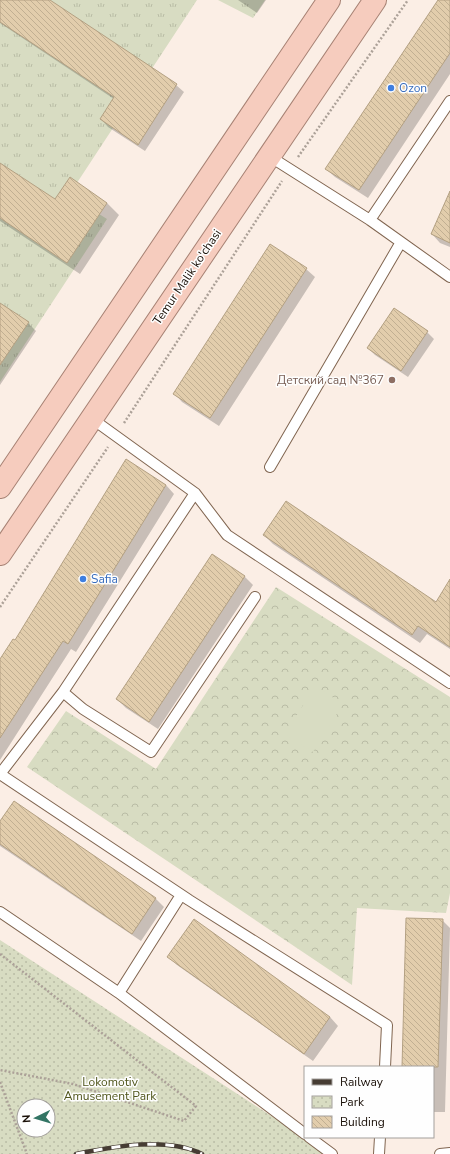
<svg xmlns="http://www.w3.org/2000/svg" width="450" height="1154" font-family="'Nunito Sans',sans-serif">
<style>
.grass{fill:url(#grass-tufts)}
.forest{fill:url(#forest-crowns)}
.park{fill:url(#park-dots);fill-rule:evenodd}
.pitch{fill:#d8dcc2}
.shadow{fill:#0003}
.building{fill:url(#building-back-hatch);stroke:#b3a082}
.lines{fill:none;stroke-linecap:round;stroke-linejoin:round}
.service-casing{stroke:#806550;stroke-width:12}
.trunk-casing{stroke:#a78274;stroke-width:24}
.path{stroke:#aca198;stroke-width:2.5;stroke-dasharray:2 2;stroke-linecap:butt}
.service{stroke:#fff;stroke-width:10}
.trunk{stroke:#f6ccbe;stroke-width:22}
.rail-casing{stroke:#463c33;stroke-width:4.5}
.rail{stroke:#fefefe;stroke-width:3;stroke-dasharray:9;stroke-linecap:butt}
.shop-dot{fill:#3f7fe0;stroke:#fefefe;stroke-width:1.5}
.education-dot{fill:#8d6e63;stroke:#fefefe;stroke-width:1.5}
.labels{text-anchor:middle;dominant-baseline:central;stroke-width:3;stroke-linejoin:round;paint-order:stroke}
.shop-label{font-size:12px;fill:#366cbe;stroke:#fefefe;text-anchor:start}
.street-label{font-size:12px;fill:#1a1008;stroke:#fefefe}
.education-label{font-size:12px;fill:#785e54;stroke:#fefefe;text-anchor:end}
.park-label{font-size:12px;fill:#50561c;stroke:#fefefe}
</style>
<defs>
<pattern id="grass-tufts" width="24" height="20" patternUnits="userSpaceOnUse"><rect width="24" height="20" fill="#d8dcc2"/><path d="M3 7l-1-3M5 7V3M7 7l1-3M15 17l-1-3M17 17v-4M19 17l1-3" fill="none" stroke="#b9bca5"/></pattern>
<pattern id="forest-crowns" width="20" height="18" patternUnits="userSpaceOnUse"><rect width="20" height="18" fill="#d8dcc2"/><path d="M2 6a3 3 0 1 1 6 0M12 15a3 3 0 1 1 6 0" fill="none" stroke="#b9bca5"/></pattern>
<pattern id="park-dots" width="8" height="8" patternUnits="userSpaceOnUse"><rect width="8" height="8" fill="#d8dcc2"/><path d="M2 2h.1M6 6h.1" fill="none" stroke="#b9bca5" stroke-width="1.8" stroke-linecap="round"/></pattern>
<pattern id="building-back-hatch" width="6" height="6" patternUnits="userSpaceOnUse"><rect width="6" height="6" fill="#e2cdac"/><path d="M-1 5l2 2M0 0l6 6M5-1l2 2" fill="none" stroke="#c1af92"/></pattern>
</defs>
<rect width="100%" height="100%" fill="#fbeee5"/>
<path class="grass" d="M0,0H197L69,195L107,219L0,382Z
M218,0H265L253,18Z"/>
<path class="forest" d="M276,587L450,697V893L446,913L357,908L352,985L27,767L66,711L156,769Z"/>
<path class="park" d="M0,940L330,1154H0ZM24,1106H48V1130H24Z"/>
<path class="pitch" d="M315,686L343,704L313,752L285,734Z"/>
<path class="shadow" d="M0,0H48L176,85L184,92L145,151L108,127L101,119L114,99L0,23Z
M238,0H266L257,13Z
M439,0H450V74L368,198L335,177L326,169Z
M0,164L55,201L107,203L119,215L80,274L0,221Z
M450,193V247L440,243L432,234Z
M306,269L315,277L219,426L182,402L174,393Z
M0,304L28,323L36,331L0,385Z
M394,309L427,332L434,339L408,377L375,355L368,348Z
M126,461L166,485L174,494L76,652L71,649L0,760V661L15,641Z
M264,535L436,603L450,601V649L427,634L420,643L273,544Z
M212,555L245,577L253,585L158,729L126,708L117,699Z
M14,803L156,899L164,907L141,941L0,846V823Z
M442,920L450,928L445,1112H433V1067H403Z
M169,957L330,1017L338,1026L313,1061L177,965Z"/>
<path class="building" d="M0,0H50L177,84L138,145L100,119L114,97L0,22Z
M438,0H450V53L359,190L325,169Z
M0,163L55,199L70,177L107,203L67,263L0,218Z
M450,191V243L431,234Z
M270,244L307,268L210,418L173,394Z
M0,303L29,322L0,365Z
M394,308L428,331L401,371L367,348Z
M126,459L166,485L68,644L63,641L0,738V659L13,639L15,640Z
M286,501L436,602L450,579V647L418,626L412,635L263,535Z
M212,554L245,576L149,722L116,699Z
M14,801L156,898L132,934L0,844V821Z
M406,918L443,919L438,1067H402Z
M194,919L330,1017L304,1054L167,957Z"/>
<g class="lines">
<g class="service-casing">
<path id="service" d="M269,156L370,220L450,277
M370,220L450,101
M91,418L195,493L227,535L450,683
M270,467L401,242
M195,493L63,692L83,709L151,752L255,597
M0,774L189,900L387,1025L385,1067
M0,774L63,692
M0,912L119,993L305,1134
M119,993L181,895
M309,1137L332,1154
M379,1154L380,1137
M440,1154L450,1153"/>
</g>
<g class="trunk-casing">
<path id="trunk" d="M0,487L329,0
M0,554L375,0"/>
</g>
<path class="path" d="M298,157L408,0
M124,423L282,181
M0,607L108,447
M0,954L196,1106L184,1121L73,1084L0,1070
M0,1082L27,1154"/>
<use href="#service" class="service"/>
<use href="#trunk" class="trunk"/>
<g class="rail-casing">
<path id="rail" d="M76,1154C112,1147 167,1136 202,1154"/>
</g>
<use href="#rail" class="rail"/>
</g>
<g class="shop-dot">
<circle cx="391" cy="88" r="4"/>
<circle cx="83" cy="579" r="4"/>
</g>
<circle class="education-dot" cx="392" cy="380" r="4"/>
<g class="labels">
<g class="shop-label">
<text x="399" y="88">Ozon</text>
<text x="91" y="579">Safia</text>
</g>
<g class="street-label">
<text transform="translate(187 277) rotate(-56)">Temur Malik ko'chasi</text>
</g>
<g class="education-label">
<text x="384" y="380">Детский сад №367</text>
</g>
<g class="park-label">
<text x="110" y="1082">Lokomotiv<tspan x="110" dy="14">Amusement Park</tspan></text>
</g>
</g>
<rect x="304" y="1066" width="130" height="72" fill="#fefefe" stroke="#a39f9c"/>
<rect x="312" y="1079" width="20" height="6" fill="#463c33" stroke="#a39f9c"/>
<text x="340" y="1086" font-size="12" fill="#1a1008">Railway</text>
<rect x="312" y="1096" width="20" height="12" fill="url(#park-dots)" stroke="#a39f9c"/>
<text x="340" y="1106" font-size="12" fill="#1a1008">Park</text>
<rect x="312" y="1116" width="20" height="12" fill="url(#building-back-hatch)" stroke="#a39f9c"/>
<text x="340" y="1126" font-size="12" fill="#1a1008">Building</text>
<g transform="translate(36 1118) rotate(265)"><circle r="19" fill="#fefefe" stroke="#a39f9c"/>
<path d="M0-3L7 15L0 10L-7 15Z" fill="#327464"/>
<text y="-6" font-size="11" font-weight="bold" text-anchor="middle" fill="#1a1008">N</text>
</g>
</svg>
